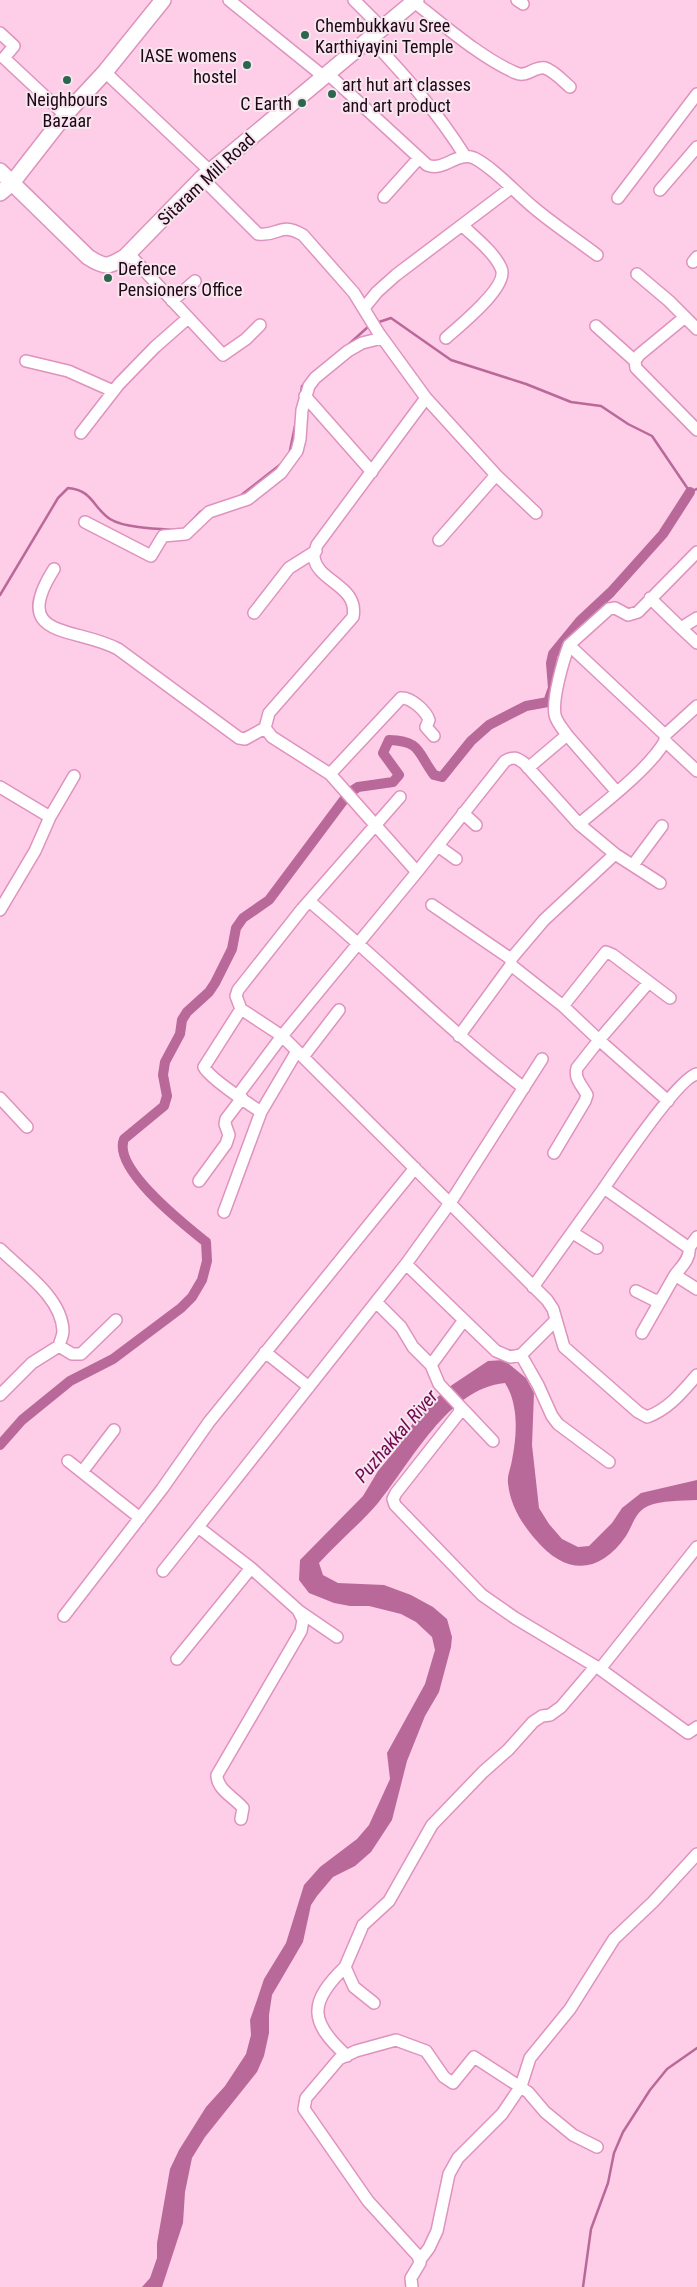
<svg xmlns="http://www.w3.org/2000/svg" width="697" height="2287" font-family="'Roboto Condensed',sans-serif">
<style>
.water{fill:#b96999}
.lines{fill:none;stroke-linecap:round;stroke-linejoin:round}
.stream{stroke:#b96999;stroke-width:2.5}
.canal{stroke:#b96999;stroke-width:10}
.minor-casing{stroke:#de93be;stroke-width:14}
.major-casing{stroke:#de93be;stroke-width:18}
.minor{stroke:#fff;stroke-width:11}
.major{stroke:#fff;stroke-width:15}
.poi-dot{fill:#2d664f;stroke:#f6e6ee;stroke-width:2}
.labels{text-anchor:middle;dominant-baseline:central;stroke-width:4;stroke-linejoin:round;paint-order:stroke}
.poi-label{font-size:18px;fill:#1f0516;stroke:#f6e6ee;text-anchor:start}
.street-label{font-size:18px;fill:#1f0516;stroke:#f6e6ee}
.water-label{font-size:19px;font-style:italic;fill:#6f0850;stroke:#f6e6ee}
</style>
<rect width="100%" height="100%" fill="#fecee8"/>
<path class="water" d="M504,1360L526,1378L534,1393L532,1445L539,1508L549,1524L562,1539L578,1547L589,1546L612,1523L622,1508L641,1493L697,1480V1500C681,1501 662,1500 648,1506C635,1512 633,1525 626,1536C600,1574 566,1576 536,1540C522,1524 510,1505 508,1483C507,1476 511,1467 512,1460C517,1435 519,1405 505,1383C448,1388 411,1463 378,1503C360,1524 338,1542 319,1563L323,1575L338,1583L384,1585L411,1595L433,1607L447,1619L452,1637L451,1647L439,1692L425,1716L407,1761L392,1820L371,1852L355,1866L333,1877L317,1896L311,1905L303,1942L272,1995L269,2015V2033L264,2056L257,2072L205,2137L192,2158L185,2192L183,2223L162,2287H142L150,2278L157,2258V2243L170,2169L179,2150L206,2107L225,2086L246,2054L251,2035L250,2020L257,2000L264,1979L286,1943L304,1885L320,1867L357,1839L369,1825L390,1779L387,1753L425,1684L435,1650L432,1637L416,1622L401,1614L369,1606H350L334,1603L309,1593L299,1580L300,1560L363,1496L378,1471L397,1448L413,1423L434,1400L452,1385L488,1361Z"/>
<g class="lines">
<path class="stream" d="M376,323L391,318L451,360L526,384L571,402L601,406L628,424L652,436L690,492L697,489
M349,344L369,326
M301,393L302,386L306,383
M289,455L296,421
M240,496L281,464
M187,526L200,512L205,510
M0,595L58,498L68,488C93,490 93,508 110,519C124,528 159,529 176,530
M583,2287L591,2229L608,2183L614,2153L623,2132L650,2090L667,2069L697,2048"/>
<path class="canal" d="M0,1445L22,1420L70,1381L113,1359L181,1308L192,1297L202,1280L207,1261L206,1242C185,1225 112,1169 124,1139L164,1106L167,1096L163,1075L165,1062L180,1034L182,1020L187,1012L209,992L215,983L232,949L236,928L243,918L269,900L349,793L358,787L393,782L399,775L383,753L389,740C421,741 417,752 434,775L442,777L471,741L489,725L526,706L548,702L553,688L551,663L553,654L580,621L611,592L663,534L690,492"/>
<g class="minor-casing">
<path id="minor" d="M229,0L323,76
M354,0L381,27
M517,0L523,4
M414,2C444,25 481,58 516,73C527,78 534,66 545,68C554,71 563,81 570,87
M0,33L14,46L4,58L65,115
M369,37C406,77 436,110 465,156
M105,72L210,171
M327,73L427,165C444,172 457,151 474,158C494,168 515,192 533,207C553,224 576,239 597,255
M202,178L258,234C279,237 279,221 303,235L354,293L378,332L426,398L496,475L536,513
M660,190L697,147
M384,197L419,158
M618,198L697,94
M129,254L223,355L246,339L260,325
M693,262L697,257
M637,274L669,301L697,329
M172,301L195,281
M364,308L377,292L396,275L511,188
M685,317L639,355L635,361L636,368L697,430
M596,326L635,361
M446,338C459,326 510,286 501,268C494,252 474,237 462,225
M26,361L68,371L113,391
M305,396L372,472
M81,433L119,384L155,347L188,318
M85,522L151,556L163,536L186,534L209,512L248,499L281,473L297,451L300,439L302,410L309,386L315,378L348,351L362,343L382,338
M439,540L496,475
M54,569C9,640 75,626 118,649L239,738L245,739L265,728
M650,598L681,628
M254,613L289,568L316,551
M697,618L681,628L697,643
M697,706L665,735V741L697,771
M567,735L616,791
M665,735L569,645L609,609L615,608L628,615L638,612L697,552
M528,768L567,735C563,729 557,723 555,715C552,699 563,661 569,645
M330,774L401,698C411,697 426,711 429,720L426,727L434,736
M0,787L50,817
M463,813L476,825
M579,824L524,763C517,758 514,756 505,761L417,872L282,1036L547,1300L553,1309L564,1347L638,1412L647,1417C669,1409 682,1392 697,1375
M438,846L456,859
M615,854L660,883
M633,865L662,826
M417,872L330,774L272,737L265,728L269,713L353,617C359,585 317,582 314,557C314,554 316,548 317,545L426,398
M309,901C382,962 448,1030 524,1088
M432,905L511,959
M0,910L35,851L50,817L74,776
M649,982L599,1040L563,1006L511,965V959L544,920L615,854L579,824C604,803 650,768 665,741
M563,1006L606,952L613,955L670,998
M241,1009L236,996L238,990L302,909L400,797
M459,1036L511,965
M303,1057L339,1010
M697,1074C679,1077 617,1169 604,1188L689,1248C691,1258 681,1267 675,1275L697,1289
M238,1095L282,1036L241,1009L204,1067C209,1078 249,1104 261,1112
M0,1098L27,1127
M554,1153L585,1101L587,1095C582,1085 574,1079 577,1068L599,1040L668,1101
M199,1181L226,1144L229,1135L225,1124L226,1119L242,1098
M224,1212L261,1112L297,1051
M573,1233L597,1248
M689,1248L697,1237
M0,1249C22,1271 62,1297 63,1331C63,1336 60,1341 59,1346
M406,1264L496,1351L510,1357L521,1355L555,1321
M533,1287L604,1188
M636,1291L654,1300H661
M376,1302L401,1327L413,1347L431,1365L439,1384L493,1441
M642,1333L675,1275
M265,1352L309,1387
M521,1355L538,1385L552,1416L558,1424L609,1462
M431,1365L464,1320
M0,1395L32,1363L59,1346L72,1354H81L116,1320
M460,1406L459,1413L396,1493L393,1499L395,1505L482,1595L515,1618L600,1669L688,1733L697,1727
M68,1461L140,1518
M82,1472L114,1430
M163,1571L198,1527
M299,1611L337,1637
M64,1616L162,1489L209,1422L415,1168
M177,1659L251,1568L198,1527L406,1264L450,1203L542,1059
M600,1669L697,1547
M241,1819L243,1808C234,1797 217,1790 217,1775L301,1631L303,1620L298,1610L251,1568
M345,1967C309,2002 308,2021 347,2056
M374,2003L354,1987L345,1967L363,1925L389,1901L432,1825L483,1772L508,1750L533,1722L542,1716L550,1715L561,1707L595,1667
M420,2260L429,2248L437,2231L449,2174L458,2158L502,2114L521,2086L530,2058L570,2009L614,1939L653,1902L697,1854
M412,2287L411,2278L420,2263L418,2256L368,2201L304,2109L306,2098L339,2059L356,2051L396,2040L426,2051L444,2077L453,2083L474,2057L528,2092L545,2112L573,2135L597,2147"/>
</g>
<g class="major-casing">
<path id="major" d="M0,171L88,257C105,268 108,267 125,257L202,178L416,0
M0,193L12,183L65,115L105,72L163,0"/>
</g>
<use href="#minor" class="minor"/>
<use href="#major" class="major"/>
</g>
<g class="poi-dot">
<circle cx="305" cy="35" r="5"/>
<circle cx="247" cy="65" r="5"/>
<circle cx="67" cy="80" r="5"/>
<circle cx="332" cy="94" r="5"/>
<circle cx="302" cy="103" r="5"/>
<circle cx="108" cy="278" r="5"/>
</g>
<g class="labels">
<g class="poi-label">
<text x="315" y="25">Chembukkavu Sree<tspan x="315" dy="21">Karthiyayini Temple</tspan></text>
<text x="237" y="55" text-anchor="end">IASE womens<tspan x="237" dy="21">hostel</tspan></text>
<text x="342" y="84">art hut art classes<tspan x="342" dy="21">and art product</tspan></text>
<text x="67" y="99" text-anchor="middle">Neighbours<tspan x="67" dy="21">Bazaar</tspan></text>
<text x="292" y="103" text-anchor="end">C Earth</text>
<text x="118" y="268">Defence<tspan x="118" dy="21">Pensioners Office</tspan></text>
</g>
<g class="street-label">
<text transform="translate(206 179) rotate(-43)">Sitaram Mill Road</text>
</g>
<g class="water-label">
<text transform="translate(396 1436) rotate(-49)">Puzhakkal River</text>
</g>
</g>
</svg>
